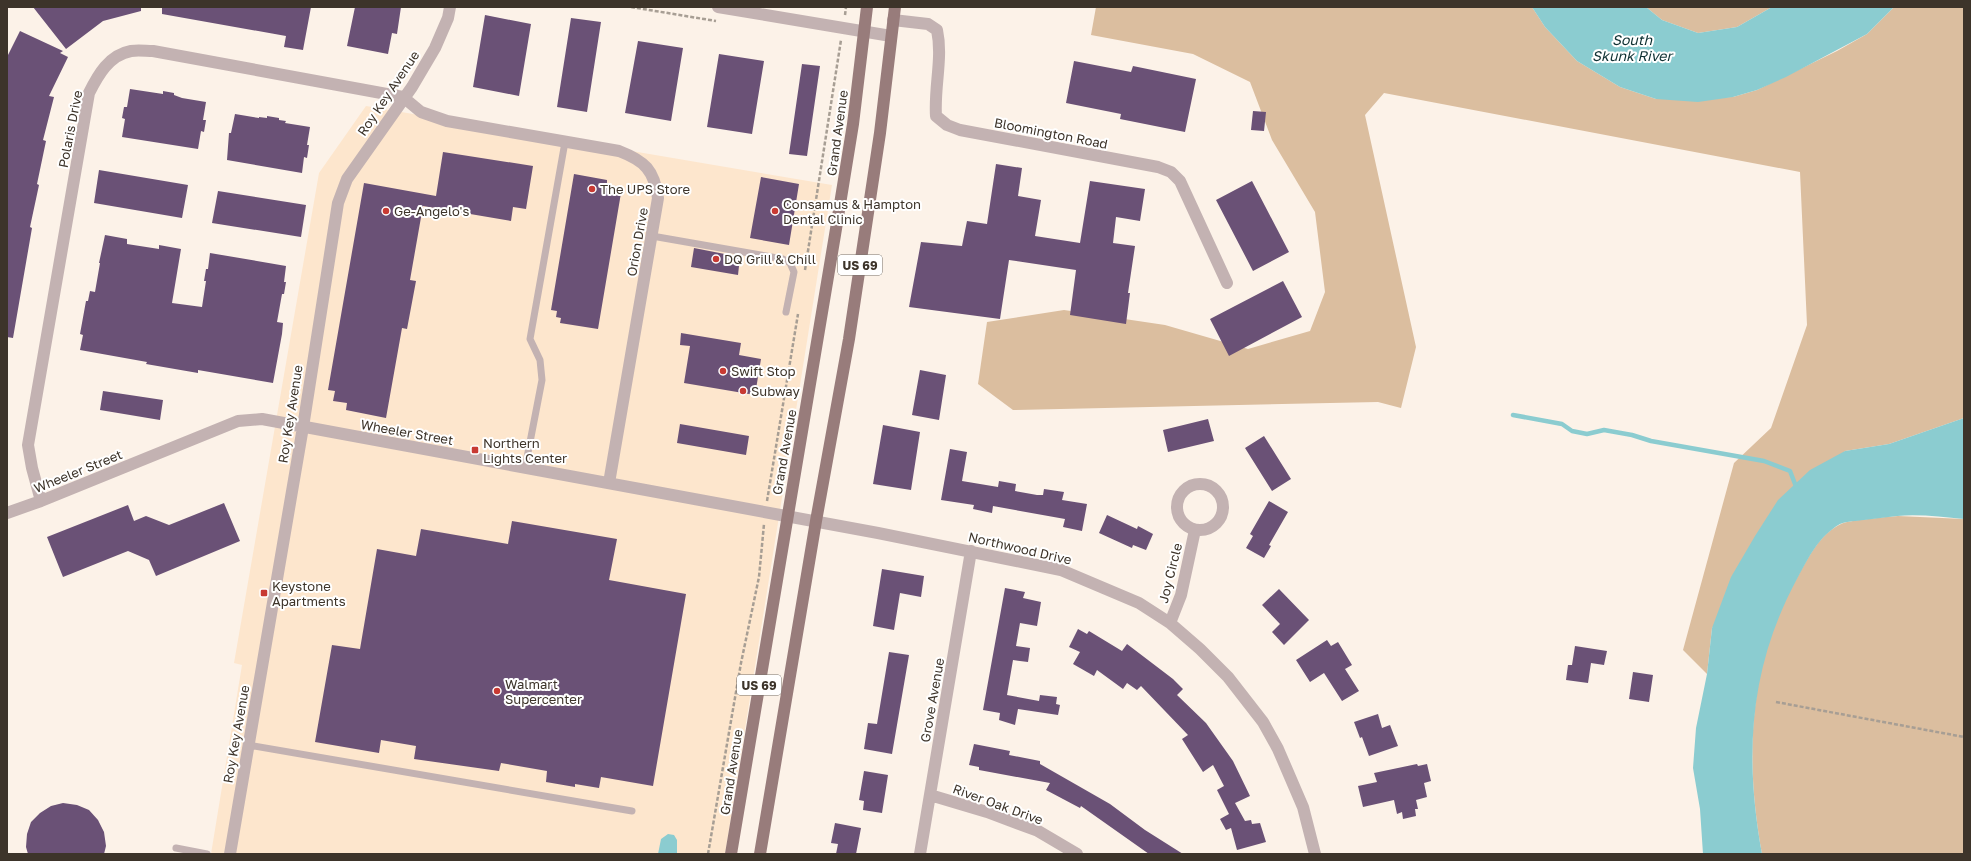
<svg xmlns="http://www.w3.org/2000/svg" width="1971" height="861" font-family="'Golos Text',sans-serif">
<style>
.built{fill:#fde6cd}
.green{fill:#dbbe9f}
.water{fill:#8bccd0}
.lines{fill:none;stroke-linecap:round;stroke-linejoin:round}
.stream{stroke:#8bccd0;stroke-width:4.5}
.building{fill:#6a5176}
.path{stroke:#a79e94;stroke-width:2.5;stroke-dasharray:4 2;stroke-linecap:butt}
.service{stroke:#c3b2b2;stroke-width:7}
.minor{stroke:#c3b2b2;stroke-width:12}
.tertiary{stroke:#c3b2b2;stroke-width:12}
.primary{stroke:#987c7b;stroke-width:12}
.poi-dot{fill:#c83a33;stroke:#fff;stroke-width:1.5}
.labels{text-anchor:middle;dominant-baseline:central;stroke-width:4;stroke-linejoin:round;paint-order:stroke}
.shield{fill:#fff;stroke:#77716a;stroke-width:1}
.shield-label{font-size:12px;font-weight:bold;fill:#3d342a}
.street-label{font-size:13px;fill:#3d342a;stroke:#fff}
.poi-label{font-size:13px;fill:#3d342a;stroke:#fff;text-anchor:start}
.water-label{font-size:14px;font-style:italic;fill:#0e3032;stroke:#fff}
</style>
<rect width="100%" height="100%" fill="#fcf2e8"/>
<path class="built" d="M366,106L832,185L725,854H211L242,665L234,663L319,173Z"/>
<path class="green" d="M1096,7H1532L1545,27L1577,61L1620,87L1656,99L1733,97L1757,90L1837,51L1867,34L1894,7H1964V418L1889,444L1845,451L1712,628L1707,674L1683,650L1734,463L1771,428L1807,325L1800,172L1384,93L1365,115L1416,347L1401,408L1378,402L1013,410L978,384L987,322L1064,310L1165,325L1248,349L1310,331L1325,292L1315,212L1272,140L1250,82L1193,54L1091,35Z
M1646,7H1772L1737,27L1698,33L1662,20Z
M1898,516L1964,519V854H1762C1747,773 1747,686 1781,609C1786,597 1793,586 1799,574C1810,555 1820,534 1841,524C1849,520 1887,517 1898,516Z"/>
<path class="water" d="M1532,7H1646L1662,20L1698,33L1737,27L1772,7H1894L1867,34L1786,77L1757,90L1733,97L1698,102L1656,99L1620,87L1577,61L1545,27Z
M1964,418V519C1942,517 1919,514 1897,516C1886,517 1875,519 1864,520C1857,521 1847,521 1840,524C1819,536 1809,557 1798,577C1749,667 1744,755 1762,854H1703L1700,809L1693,768L1696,728L1707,674L1712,628L1731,577L1755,536L1778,500L1810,470L1845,451L1889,444Z
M668,834L674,835L677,840V854H658L661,839Z"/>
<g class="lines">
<path class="stream" d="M1513,415L1562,424L1572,431L1587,434L1604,430L1632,435L1651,441L1764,461L1790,471L1797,489"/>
</g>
<path class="building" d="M33,7H141V11L103,21L66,49Z
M162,7H311L303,50L284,47L286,36L162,14Z
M355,7H401L397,34L392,33L388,54L347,46Z
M485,15L531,24L519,96L473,87Z
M571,18L601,22L587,112L557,107Z
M20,31L63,51L60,53L68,57L49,96L54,97L43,140L46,141L37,184L39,185L30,227L32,228L13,338L7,337V57Z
M638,41L683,48L671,121L625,113Z
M719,54L764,61L752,134L707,127Z
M1074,61L1131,72L1133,66L1196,79L1185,132L1120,119L1121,114L1066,103Z
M802,64L820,66L807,156L789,154Z
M130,89L163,94V91L174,93V95L182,98L206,102L203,120H206L204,132L201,131L198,149L122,137L125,119L122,118L124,107H127Z
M1253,111L1266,112L1264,131L1251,130Z
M235,114L259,118V117L267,118V116L279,118V120L286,121L285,123L310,127L307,145H309L307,158L304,157L302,173L227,160L229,133H231Z
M443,152L533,166L526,209L513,207L511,221L423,206L410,280L416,281L407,329L402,328L386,418L346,410L347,403L333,401L335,391L328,390L364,183L436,196Z
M996,164L1022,168L1018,196L1041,200L1035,236L1080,243L1090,181L1145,189L1140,221L1116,217L1113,243L1135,246L1128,293H1130L1126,324L1070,315L1076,270L1009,260L1000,319L909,307L921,242L962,246L967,221L987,224Z
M99,170L188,185L182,218L94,203Z
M574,174L607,180V185L616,186L615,192L621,193L598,329L560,323L561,318L556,317L557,311L551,310Z
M761,177L799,184L789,245L750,238Z
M1252,181L1289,252L1253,271L1216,200Z
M218,191L306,205L301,237L212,223Z
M105,235L127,239V244L159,249V245L181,249L172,303L202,307L206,281H204L206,269H208L210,253L286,266L284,282H286L284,294H282L277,322L283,323L282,334L273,383L198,370V373L146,364L147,362L80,350L83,335L80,334L86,301H88L90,291L95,292L100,263H99Z
M694,248L740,257L738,275L691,267Z
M1283,281L1302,317L1229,356L1210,319Z
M681,333L741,343L739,355L761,359L755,395L684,383L690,346L680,345Z
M920,370L946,375L939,420L912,415Z
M103,391L163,400L160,420L100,410Z
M1208,419L1214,441L1168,452L1163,430Z
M680,424L749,436L746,455L677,443Z
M883,425L920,432L911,490L873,484Z
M1264,436L1291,479L1272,491L1245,448Z
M950,449L967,452L962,481L998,487L999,481L1016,484L1015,491L1037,495H1043L1044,489L1064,492L1062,500L1087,504L1082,531L1063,527L1065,519L993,506L992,513L973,509L974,505L941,500Z
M1269,501L1288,512L1269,545L1271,546L1264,558L1246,548L1253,536L1250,534Z
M224,503L240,541L156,576L149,560L128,551L63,577L47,537L128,505L134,521L146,516L169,525Z
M1107,515L1137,529L1138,526L1153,534L1146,550L1133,545L1132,548L1099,533Z
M512,521L617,539L609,580L686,594L653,786L601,777L599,788L575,784V787L546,782L547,771L501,763L499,771L414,759L416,746L381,740L379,753L315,742L332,645L360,649L377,549L416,556L421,529L508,544Z
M882,569L924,576L921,597L900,593L894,630L873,626Z
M1005,588L1025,592L1023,598L1041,602L1037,626L1020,623L1016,646L1030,648L1028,662L1013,660L1007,695L1039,701L1040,695L1057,697L1056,704L1060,705L1058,715L1018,709L1015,725L999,720L1000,713L983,710Z
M1279,589L1309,620L1284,645L1272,632L1280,624L1262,605Z
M1078,629L1087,634L1089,631L1122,651L1127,644L1173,679L1183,689L1177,695L1206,723L1233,761L1250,796L1235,803L1245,821L1251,820L1252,824L1260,823L1266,842L1237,850L1231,828L1226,830L1220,819L1229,814L1217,790L1224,786L1213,765L1203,772L1182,739L1188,735L1141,686L1137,690L1127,683L1123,689L1097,670L1094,676L1073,664L1080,652L1069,647Z
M1327,640L1331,646L1338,642L1352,665L1345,669L1359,691L1342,701L1324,673L1310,682L1296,660Z
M1575,646L1607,651L1604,665L1591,663L1588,683L1566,680L1568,665H1572Z
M889,652L909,655L892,754L864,749L868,723L877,724Z
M1633,672L1653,675L1649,702L1629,699Z
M1378,714L1382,728L1390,725L1398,746L1369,756L1362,737L1360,738L1354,722Z
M974,744L1010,751L1009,755L1040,761V764L1110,804L1145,830L1183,854H1149L1081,806L1080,808L1046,790L1050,783L979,770V767L969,765Z
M1417,764L1418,766L1427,764L1431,781L1424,783L1427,797L1416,800L1418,809H1415L1416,816L1403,819L1402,812L1397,814L1394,800L1363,807L1358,786L1377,782L1374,773Z
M864,771L888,775L882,813L863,810L864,801L859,800Z
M63,803L77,805L89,810L98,820L104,832L106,846L104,854H28L26,847L27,834L31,822L40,813L51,806Z
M835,823L861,828L856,854H836L838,844L831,843Z"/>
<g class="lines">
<path class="path" d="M631,7L716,21
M845,15L846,7
M805,270L841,40
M767,501L798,314
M1776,702L1964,737
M708,854L741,663L759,577L764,524"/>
<path class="service" d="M652,236L783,259L790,263L794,272L786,312
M525,468L542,380L540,360L530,339L565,142
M248,745L632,811
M176,848L207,854"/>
<path class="minor" d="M893,20L928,24L937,30C943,58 934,87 936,116L947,125L960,130L1158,167L1171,172L1180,181L1227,283
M1177 507a23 23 0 1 1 46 0a23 23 0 1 1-46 0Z
M41,501L32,468L28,445L89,93C98,75 109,55 131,51C138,50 146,51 153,51L403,97L421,112L447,121L619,151C645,161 654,170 658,198L609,483
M7,513L41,501L238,421L262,419L878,533L1061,570L1139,603L1170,623L1200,649L1228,677L1263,722L1278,749L1303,807L1315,854
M1170,623L1181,595L1195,530
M930,795L987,812L1038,831L1077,854
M230,854L303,427L338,203L347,179L412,87L435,48L448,18L450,7
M920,854L971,551"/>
<path class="tertiary" d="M718,7L891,36"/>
<path class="primary" d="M731,854L835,235L853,124L867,7
M760,854L816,521L849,339L880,133L895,7"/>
</g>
<g class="poi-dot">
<circle cx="592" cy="189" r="4"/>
<circle cx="386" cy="211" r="4"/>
<circle cx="775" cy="211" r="4"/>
<circle cx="716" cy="259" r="4"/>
<circle cx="723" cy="371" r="4"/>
<circle cx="743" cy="391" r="4"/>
<rect x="471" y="446" width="8" height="8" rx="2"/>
<rect x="260" y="589" width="8" height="8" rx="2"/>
<circle cx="497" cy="691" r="4"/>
</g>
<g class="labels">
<g class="shield">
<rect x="838" y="255" width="44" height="20" rx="3"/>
<rect x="737" y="675" width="44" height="20" rx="3"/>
</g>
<g class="shield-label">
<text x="860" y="265">US 69</text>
<text x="759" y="685">US 69</text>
</g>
<g class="street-label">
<text transform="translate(388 93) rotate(-56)">Roy Key Avenue</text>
<text transform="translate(70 129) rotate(-79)">Polaris Drive</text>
<text transform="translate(837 133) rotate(-82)">Grand Avenue</text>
<text transform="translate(1051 133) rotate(11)">Bloomington Road</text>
<text transform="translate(637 242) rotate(-80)">Orion Drive</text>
<text transform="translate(290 414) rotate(-81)">Roy Key Avenue</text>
<text transform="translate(407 432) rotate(10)">Wheeler Street</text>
<text transform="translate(784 452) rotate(-80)">Grand Avenue</text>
<text transform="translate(78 471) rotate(-22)">Wheeler Street</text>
<text transform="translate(1020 548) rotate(13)">Northwood Drive</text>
<text transform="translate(1170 573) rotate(-76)">Joy Circle</text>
<text transform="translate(932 700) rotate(-80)">Grove Avenue</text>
<text transform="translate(236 734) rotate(-80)">Roy Key Avenue</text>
<text transform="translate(731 772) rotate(-81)">Grand Avenue</text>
<text transform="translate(998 804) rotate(20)">River Oak Drive</text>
</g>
<g class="poi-label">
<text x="600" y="189">The UPS Store</text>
<text x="783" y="204">Consamus &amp; Hampton<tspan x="783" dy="15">Dental Clinic</tspan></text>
<text x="394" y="211">Ge-Angelo's</text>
<text x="724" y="259">DQ Grill &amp; Chill</text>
<text x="731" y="371">Swift Stop</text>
<text x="751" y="391">Subway</text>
<text x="483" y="443">Northern<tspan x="483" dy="15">Lights Center</tspan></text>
<text x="272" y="586">Keystone<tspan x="272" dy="15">Apartments</tspan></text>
<text x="505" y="684">Walmart<tspan x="505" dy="15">Supercenter</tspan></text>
</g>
<g class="water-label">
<text x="1632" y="39">South<tspan x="1632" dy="16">Skunk River</tspan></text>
</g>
</g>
<rect width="1971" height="861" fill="none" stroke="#3d342a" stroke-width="16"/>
</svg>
